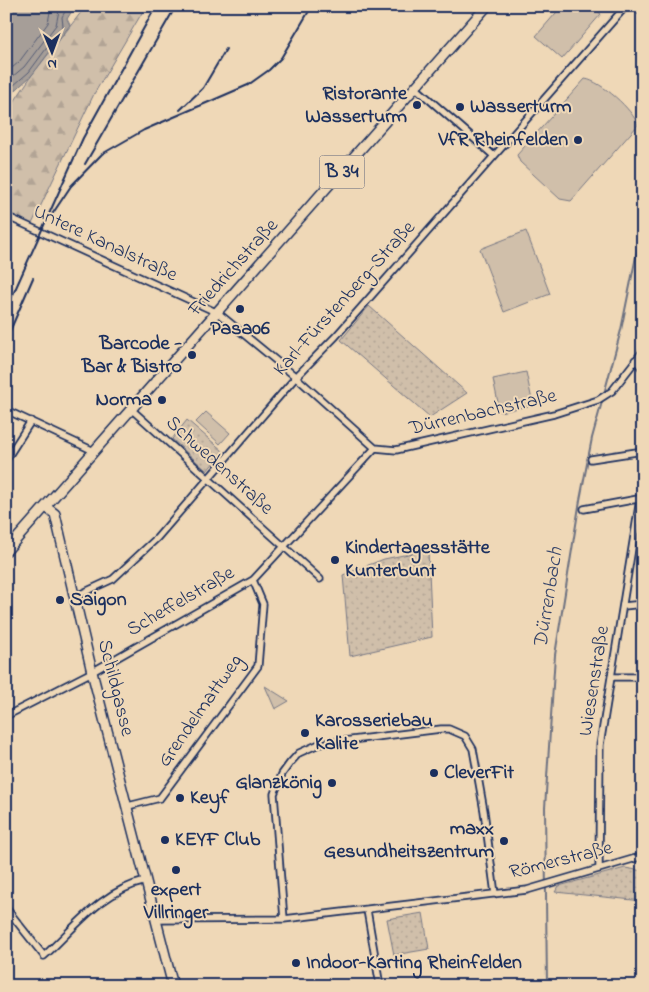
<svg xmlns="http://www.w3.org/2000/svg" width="649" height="992" font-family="'Indie Flower',sans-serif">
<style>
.grass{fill:#d0bfaa;stroke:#767784}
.forest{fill:url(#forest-firs);stroke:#767784}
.park{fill:url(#park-dots);stroke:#767784}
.water{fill:#a69e98;stroke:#6e7281}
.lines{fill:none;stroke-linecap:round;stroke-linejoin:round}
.shore{stroke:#535b75;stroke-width:1}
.stream{stroke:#6e7281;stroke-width:2}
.street-casing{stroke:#1b2f5e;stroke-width:9}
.secondary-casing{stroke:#1b2f5e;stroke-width:12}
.primary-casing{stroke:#1b2f5e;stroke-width:12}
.street{stroke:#efd8b7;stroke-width:5.5}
.secondary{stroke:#efd8b7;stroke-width:9}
.primary{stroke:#efd8b7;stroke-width:9}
.rail{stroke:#1b2f5e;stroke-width:2}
.poi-dot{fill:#1b2f5e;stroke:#efd8b7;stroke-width:2}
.labels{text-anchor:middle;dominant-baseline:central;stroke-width:4;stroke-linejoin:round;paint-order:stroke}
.shield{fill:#efd8b7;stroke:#5b6279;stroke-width:1}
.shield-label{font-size:19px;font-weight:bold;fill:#1b2f5e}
.poi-label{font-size:20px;font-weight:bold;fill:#1b2f5e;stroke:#efd8b7;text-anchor:start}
.street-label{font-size:20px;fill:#1b2f5e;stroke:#efd8b7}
.water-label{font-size:21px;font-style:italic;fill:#37456a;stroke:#efd8b7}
</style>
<defs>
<pattern id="forest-firs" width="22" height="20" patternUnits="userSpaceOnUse" patternTransform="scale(1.25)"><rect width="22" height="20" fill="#d0bfaa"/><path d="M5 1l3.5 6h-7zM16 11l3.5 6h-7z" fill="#b2a495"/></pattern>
<pattern id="park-dots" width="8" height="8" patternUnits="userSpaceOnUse" patternTransform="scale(1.25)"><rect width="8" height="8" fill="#d0bfaa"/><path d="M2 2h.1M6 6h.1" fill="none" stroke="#b2a495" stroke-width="1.8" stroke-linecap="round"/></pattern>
</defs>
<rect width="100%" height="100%" fill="#efd8b7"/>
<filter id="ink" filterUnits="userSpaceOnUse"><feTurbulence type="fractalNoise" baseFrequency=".02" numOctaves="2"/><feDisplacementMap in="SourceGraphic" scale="10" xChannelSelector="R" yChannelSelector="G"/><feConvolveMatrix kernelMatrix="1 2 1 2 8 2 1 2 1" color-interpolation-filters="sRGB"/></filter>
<g filter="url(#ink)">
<path class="grass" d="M562,6H591L601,14L562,59L536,36Z
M585,79C601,81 633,110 638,125L571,201L560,199L520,162L517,155Z
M526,231L550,294L504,312L480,249Z
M526,372L533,405L500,412L493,379Z
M206,412L230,433L220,444L196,422Z
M265,686L289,701L275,709Z"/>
<path class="forest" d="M86,6H146L94,94L31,226L6,212V114L32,75Z"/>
<path class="park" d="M369,306L467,393L430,417L341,340Z
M187,420L223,451L207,471L172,439Z
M428,550L432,637L350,656L343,575L384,559Z
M625,868L643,871V901L555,892L559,886Z
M423,913L429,949L394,955L387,919Z"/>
<path class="water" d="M6,6H75L67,19L70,25L32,75L6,99Z"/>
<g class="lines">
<path class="shore" d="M6,73L19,62L48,23L51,6
M6,82L24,67L56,25L60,6
M6,92L29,72L63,26L62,17L68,6"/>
<path class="stream" d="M642,25L643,35
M604,394L621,330L643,222
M547,986L545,808L555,655L580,500L592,438L603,398"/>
<g class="street-casing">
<path id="street" d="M634,6L643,13
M416,88L494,156
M6,216L218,313L296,377L375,448
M635,360L643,369
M131,409L320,579
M6,410L94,451
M375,448L396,450L554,414L598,400L612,391L643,351
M591,459L643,451
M6,460L31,421
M584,509L643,498
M74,597L113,579L157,538L296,377L336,336L626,6
M624,606L643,604
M611,677H643
M6,716L92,672L253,580L375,448
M128,806L160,798L258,666L263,604L253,580
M599,869L600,745L640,499
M6,908L44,956C76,927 101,891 146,881
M367,910L380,986
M284,919L274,794L282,774L290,763L299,753L319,744L441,729H449L465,736L473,749L484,811L495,894
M156,920L284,919L527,890L643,856"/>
</g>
<g class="secondary-casing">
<path id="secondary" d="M46,507L55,514L92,672L173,986"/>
</g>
<g class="primary-casing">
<path id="primary" d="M6,551L487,6"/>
</g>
<use href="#street" class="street"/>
<use href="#secondary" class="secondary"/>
<use href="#primary" class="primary"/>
<path class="rail" d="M180,110L203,88L226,49
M85,164L176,6
M51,216L71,186L102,154L144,130L248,85L269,70L281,58L312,6
M6,310L83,138L156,6
M6,340L33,278"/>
</g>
</g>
<g class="poi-dot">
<circle cx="417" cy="105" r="5"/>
<circle cx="460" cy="107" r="5"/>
<circle cx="578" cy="140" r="5"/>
<circle cx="240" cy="309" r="5"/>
<circle cx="192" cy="355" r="5"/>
<circle cx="162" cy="400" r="5"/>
<circle cx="335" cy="560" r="5"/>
<circle cx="60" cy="600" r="5"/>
<circle cx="305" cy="733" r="5"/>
<circle cx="434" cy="773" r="5"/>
<circle cx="332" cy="783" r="5"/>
<circle cx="180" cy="798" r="5"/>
<circle cx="165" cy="840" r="5"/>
<circle cx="504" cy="841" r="5"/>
<circle cx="176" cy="870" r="5"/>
<circle cx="296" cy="963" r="5"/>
</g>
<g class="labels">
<rect class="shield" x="319.5" y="155.5" width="45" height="33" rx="4"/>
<g class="shield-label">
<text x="342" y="172">B 34</text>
</g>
<g class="poi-label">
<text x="407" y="94" text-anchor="end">Ristorante<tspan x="407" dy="23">Wasserturm</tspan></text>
<text x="470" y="107">Wasserturm</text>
<text x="568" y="140" text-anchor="end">VfR Rheinfelden</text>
<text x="240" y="329" text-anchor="middle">Pasa06</text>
<text x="182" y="344" text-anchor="end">Barcode -<tspan x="182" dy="23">Bar &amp; Bistro</tspan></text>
<text x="152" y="400" text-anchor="end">Norma</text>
<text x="345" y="548">Kindertagesstätte<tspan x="345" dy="23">Kunterbunt</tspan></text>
<text x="70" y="600">Saigon</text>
<text x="315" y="721">Karosseriebau<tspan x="315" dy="23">Kalite</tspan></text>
<text x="444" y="773">CleverFit</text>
<text x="322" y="783" text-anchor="end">Glanzkönig</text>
<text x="190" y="798">Keyf</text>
<text x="494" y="829" text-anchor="end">maxx<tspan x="494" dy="23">Gesundheitszentrum</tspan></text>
<text x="175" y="840">KEYF Club</text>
<text x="176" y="890" text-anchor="middle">expert<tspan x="176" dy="23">Villringer</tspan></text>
<text x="306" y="963">Indoor-Karting Rheinfelden</text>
</g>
<g class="street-label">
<text transform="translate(105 244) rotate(25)">Untere Kanalstraße</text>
<text transform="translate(234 268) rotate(-48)">Friedrichstraße</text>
<text transform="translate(345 299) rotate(-48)">Karl-Fürstenberg-Straße</text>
<text transform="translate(483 413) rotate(-13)">Dürrenbachstraße</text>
<text transform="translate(219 466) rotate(42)">Schwedenstraße</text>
<text transform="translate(181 602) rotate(-30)">Scheffelstraße</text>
<text transform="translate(595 681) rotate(-81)">Wiesenstraße</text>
<text transform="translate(115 688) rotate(76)">Schildgasse</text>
<text transform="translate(201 711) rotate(-55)">Grendelmattweg</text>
<text transform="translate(561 861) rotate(-14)">Römerstraße</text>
</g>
<g class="water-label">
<text transform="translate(549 598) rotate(-81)">Dürrenbach</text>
</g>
</g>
<rect width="649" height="992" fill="none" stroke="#efd8b7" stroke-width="25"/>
<rect x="12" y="12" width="624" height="967" fill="none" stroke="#1b2f5e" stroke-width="2" filter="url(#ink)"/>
<g transform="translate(52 52) rotate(179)" stroke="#efd8b7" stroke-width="4" paint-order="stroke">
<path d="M0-4L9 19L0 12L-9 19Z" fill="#1b2f5e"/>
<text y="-8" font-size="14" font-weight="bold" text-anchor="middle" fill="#1b2f5e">N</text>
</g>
</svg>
